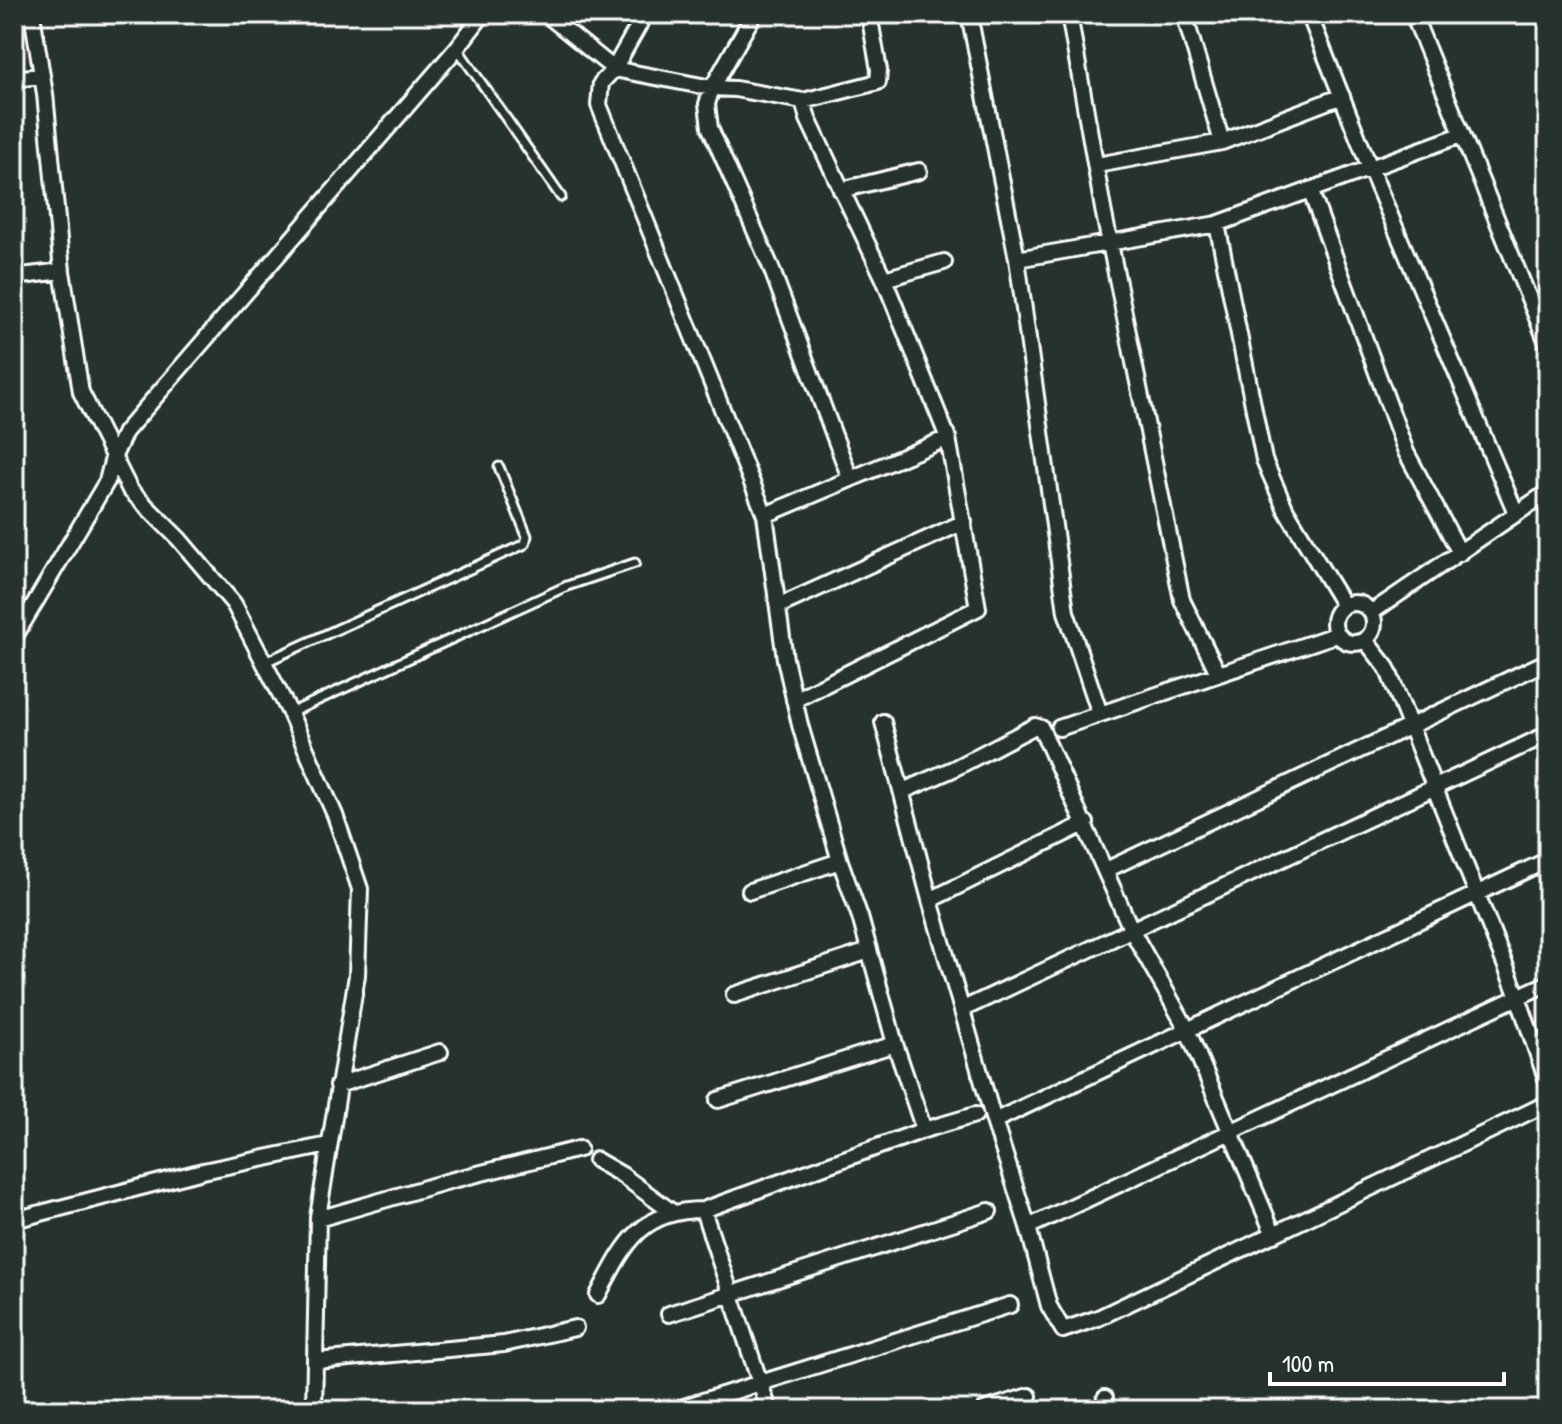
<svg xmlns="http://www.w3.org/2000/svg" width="1562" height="1424" font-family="'Patrick Hand',sans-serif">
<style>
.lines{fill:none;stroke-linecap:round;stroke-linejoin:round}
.lane-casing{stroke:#fff;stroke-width:13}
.street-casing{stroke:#fff;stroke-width:20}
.lane{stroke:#26332d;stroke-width:7}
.street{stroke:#26332d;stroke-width:14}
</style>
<rect width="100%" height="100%" fill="#26332d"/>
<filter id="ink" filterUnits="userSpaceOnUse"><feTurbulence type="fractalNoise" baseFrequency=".0125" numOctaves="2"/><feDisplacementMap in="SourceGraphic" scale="16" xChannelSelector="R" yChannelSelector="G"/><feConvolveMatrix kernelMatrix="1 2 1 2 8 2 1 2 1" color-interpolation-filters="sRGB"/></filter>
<g filter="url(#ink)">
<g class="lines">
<g class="lane-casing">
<path id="lane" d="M457,48L561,197
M265,662L525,544L527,536L499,467
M290,713L567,586L635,563"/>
</g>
<g class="street-casing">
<path id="street" d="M32,14L45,94L62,271L81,392L130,490L179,539L234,604L290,713L335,815L360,889L357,975L318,1217L314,1410
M546,14L614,69L712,88L735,89L803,101L878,82L879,70L869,14
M645,14L614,69L601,83L599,105L765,515L785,659L800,725L840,861L860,917L895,1044L924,1130
M754,14L712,88L707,104L710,128L770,265L850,478
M969,14L1017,259L1066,612L1100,714
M1069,14L1103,209L1182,600L1218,673
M1184,14L1222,142
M1309,14L1370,168L1516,513
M1413,14L1548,345
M14,79L40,76
M1097,165L1222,142L1342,96
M841,190L919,171
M1311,192L1406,452L1460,553
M1217,224L1264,460L1286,510L1344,606
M1017,259L1217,224L1461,135
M14,277L62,271
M884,279L944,262
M765,515L948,438
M1334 623a20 20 0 1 1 40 0a20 20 0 1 1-40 0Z
M779,606L964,522
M1372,612L1548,492
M14,638L107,481L113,458L125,432L457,48L483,14
M1365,640L1387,668L1518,997L1548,1084
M794,700L978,608L948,438L884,279L808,119L803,101
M883,722L930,900L994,1121L1028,1227L1049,1306L1063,1330L1098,1318L1548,1103
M1059,728L1338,634
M903,791L953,769L1035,726L1041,728L1132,931L1187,1029L1274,1235
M1106,870L1548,661
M750,891L840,861
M930,900L1086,823
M734,995L869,951
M963,1009L1548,734
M338,1085L440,1052
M718,1100L895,1044
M994,1121L1548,860
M596,1160L622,1175L672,1212
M703,1210L769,1410
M318,1219L449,1181L579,1149
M14,1220L203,1171L328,1145
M1028,1227L1548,983
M598,1295C624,1246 639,1210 703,1210L924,1130L975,1115
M669,1314L989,1211
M316,1361L504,1344L575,1328
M674,1410L1010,1305
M984,1410L1029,1396
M1102,1410L1105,1398"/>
</g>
<use href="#lane" class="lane"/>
<use href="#street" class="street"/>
</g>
</g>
<rect width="1562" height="1424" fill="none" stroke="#26332d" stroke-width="48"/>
<rect x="24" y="24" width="1514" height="1376" fill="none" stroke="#fff" stroke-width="3" filter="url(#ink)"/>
<path d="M1270 1372v12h234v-12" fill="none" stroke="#ffffff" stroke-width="4"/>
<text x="1282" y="1372" font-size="24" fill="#ffffff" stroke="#26332d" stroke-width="6" paint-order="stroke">100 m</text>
</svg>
